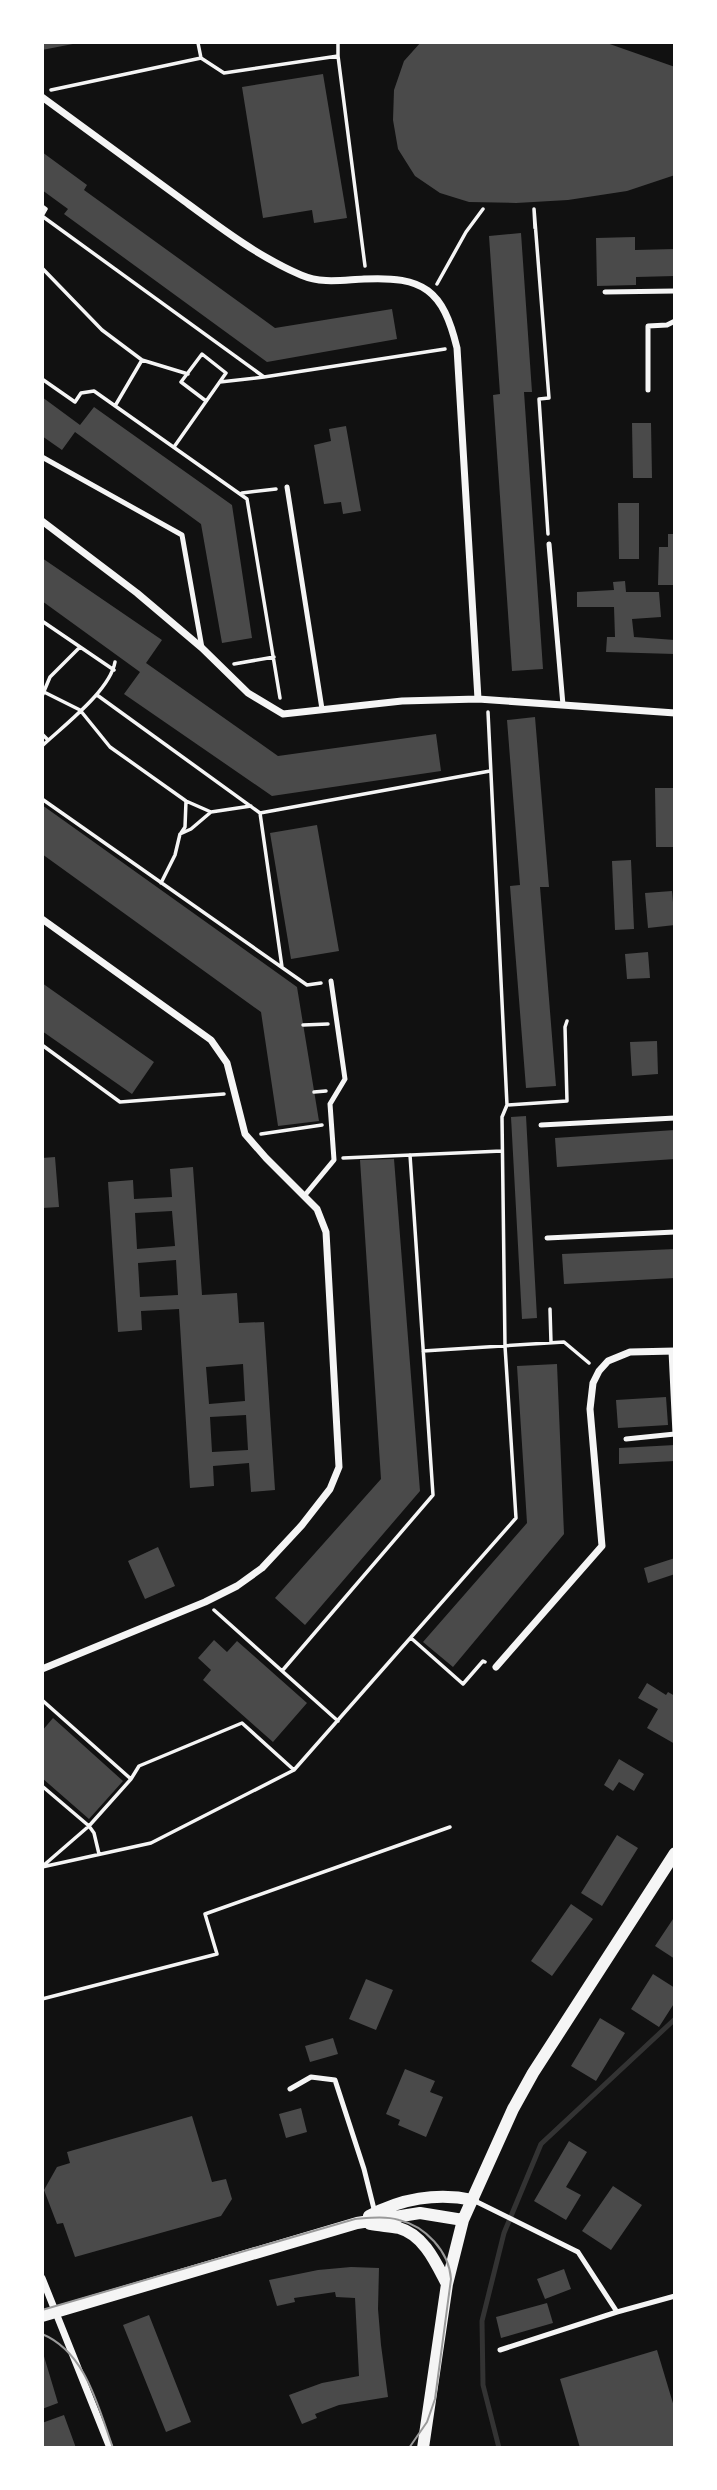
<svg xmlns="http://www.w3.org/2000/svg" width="717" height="2490" font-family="'PT Sans',sans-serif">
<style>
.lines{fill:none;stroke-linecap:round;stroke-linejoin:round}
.stream{stroke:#333;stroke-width:5}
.building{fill:#4a4a4a;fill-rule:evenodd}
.path{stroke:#f5f5f5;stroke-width:3.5}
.service{stroke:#f5f5f5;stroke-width:5}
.minor{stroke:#f5f5f5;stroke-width:7}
.tertiary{stroke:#f5f5f5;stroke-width:12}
.tram{stroke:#9a9a9a;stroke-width:2}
</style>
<rect width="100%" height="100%" fill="#111"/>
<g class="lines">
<path class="stream" d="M499,2448L483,2385L482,2321L504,2233L541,2144L675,2019"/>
</g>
<path class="building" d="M42,42H78V43L42,50Z
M421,42H604L675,67V175L627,191L568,200L516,203L469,202L440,193L415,176L398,149L393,120L394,90L404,61Z
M323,74L347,218L314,223L312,210L263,218L242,87Z
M42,152L87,185L84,190L275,328L392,309L397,339L267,362L64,214L68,209L42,190Z
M521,233L532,392H524L543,669L512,671L493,395L500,394L489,236Z
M635,237V250L675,249V276L636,277V285L597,286L596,238Z
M42,397L80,425L94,407L232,505L252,638L222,643L201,524L75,432L62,450L42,436Z
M632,423H651L652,478H633Z
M346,426L361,511L343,514L341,502L324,504L314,445L331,441L329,429Z
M618,503H639V559H619Z
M668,534H675V585H658L659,547H668Z
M42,558L162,640L146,663L278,756L436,734L441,771L272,796L124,694L140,672L42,601Z
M625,581L626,592H659L661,617L632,619L634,637L675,640V654L606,652L607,637H615L614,607H577V592L614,590L613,582Z
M535,717L549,887H540L556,1086L526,1088L510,886L520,885L507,720Z
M655,788H675V847H656Z
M42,805L297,987L319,1121L278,1126L261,1012L42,854Z
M317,825L339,951L291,959L270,833Z
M631,860L634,929L615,930L612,861Z
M672,891L675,925L648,928L645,893Z
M648,952L650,978L627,979L625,954Z
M42,983L154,1062L132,1094L42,1031Z
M657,1041L658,1074L632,1076L630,1042Z
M526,1116L537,1318L522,1319L511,1117Z
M675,1130V1159L557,1167L555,1138Z
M55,1157L59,1207L42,1208V1158Z
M394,1159L420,1491L305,1625L275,1598L381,1479L360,1160Z
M193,1167L202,1295L237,1293L239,1323L264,1322L275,1490L251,1492L249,1463L213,1466L214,1486L190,1488L179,1309L141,1311L142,1330L118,1332L108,1182L133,1180L134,1199L172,1197L170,1169ZM172,1211L175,1246L137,1249L135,1213ZM176,1260L178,1295L140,1297L138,1263ZM243,1364L245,1401L209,1404L206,1367ZM246,1415L248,1450L212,1452L210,1417Z
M675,1249V1278L564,1284L562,1254Z
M557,1364L564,1534L453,1667L423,1642L527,1523L517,1366Z
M666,1397L668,1425L618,1428L616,1400Z
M675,1445V1461L619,1464V1448Z
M158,1547L175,1586L145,1599L128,1561Z
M675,1558V1574L648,1583L644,1568Z
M214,1640L227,1652L237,1641L307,1703L273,1742L203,1680L211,1670L198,1658Z
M647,1683L666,1695L668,1692L675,1696V1744L647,1728L658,1709L638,1698Z
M53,1718L123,1781L89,1819L42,1778V1731Z
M619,1759L644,1774L634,1791L619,1782L613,1791L604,1785Z
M617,1835L638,1848L602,1906L581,1893Z
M571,1904L593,1919L552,1976L531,1961Z
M675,1916V1959L655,1946Z
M653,1974L675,1988V2002L659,2027L631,2009Z
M366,1979L393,1990L376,2030L349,2019Z
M600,2018L625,2033L596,2081L571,2066Z
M333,2038L338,2054L310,2062L305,2046Z
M405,2069L435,2081L430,2092L443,2097L426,2137L398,2125L400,2120L386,2114Z
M301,2108L307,2132L286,2138L279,2114Z
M192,2116L212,2182L226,2179L232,2199L221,2216L75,2257L63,2223L57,2224L44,2190L57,2167L70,2163L67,2152Z
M569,2141L587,2152L566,2187L581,2195L566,2220L534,2201Z
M613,2186L642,2205L611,2250L582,2231Z
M351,2267L379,2268L378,2309L381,2345L388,2397L339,2405L315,2414L317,2418L302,2424L289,2395L322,2383L359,2376L355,2298L336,2297L335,2292L294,2298L295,2302L277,2306L269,2280L318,2270Z
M564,2269L571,2289L545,2299L537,2279Z
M547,2303L553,2323L501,2338L496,2317Z
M149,2315L191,2422L166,2432L123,2325Z
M657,2350L675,2410V2448H580L560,2379Z
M43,2353L58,2403L42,2409V2354Z
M64,2415L76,2448H42V2423Z"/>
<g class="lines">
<path class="path" d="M338,42V56L365,266
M198,43L201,58
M51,90L201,58L224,73L338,56
M42,206L46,209L42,216
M42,216L264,377L220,382
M535,228L534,209L549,398L539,399L548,534
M42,268L102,330L142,360L188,374
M437,284L466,232L483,209
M264,377L445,349
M42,379L75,402L81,393L94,391L247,499L280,698
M115,406L142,360
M174,447L226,373L202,354L181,382L206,401
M242,493L276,489
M42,621L114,670
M234,664L274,657
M42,691L80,710L110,747L186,801L211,812L251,806
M97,695L260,813L490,771
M42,696L50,677L80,647
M42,734L48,740
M42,746C63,726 110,691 115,662
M42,799L307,985L321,983
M260,813L282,967
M181,833L185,827L186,801
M161,883L175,855L180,834L191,829L211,812
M303,1025L328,1024
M42,1045L120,1102L224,1094
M314,1092L326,1091
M507,1105L567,1101L565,1027L567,1021
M261,1134L322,1125
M343,1158L502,1151
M550,1309L551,1343
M423,1351L564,1342L589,1363
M214,1610L338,1721
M411,1638L463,1684L483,1661L485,1662
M282,1671L433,1495L410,1155
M42,1700L131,1779
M42,1786L89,1826L44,1865
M99,1854L94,1833L89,1826L131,1779L139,1766L242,1723L294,1770
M42,1867L151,1843L294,1770L516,1518L505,1346L502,1117L507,1105L488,712
M42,1999L217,1954L205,1914L450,1827"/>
<path class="service" d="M605,292L675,291
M648,390V326L667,325L675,321
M42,457L182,535L202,648
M287,487L322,709
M549,544L563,705
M541,1125L675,1118
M305,1195L334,1160L330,1104L345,1079L331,981
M547,1238L675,1232
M626,1439L675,1434L671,1351
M290,2089L311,2077L335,2080L364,2169L375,2213
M473,2200L578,2252L617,2312L675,2296
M500,2350L617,2312"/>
<path class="minor" d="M42,97C88,131 134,164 180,198C218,226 257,256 301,275C322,284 342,280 364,279C424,276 443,290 457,348L478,699
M42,521L137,593L202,648L248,693L283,714L402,701L478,699L675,713
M42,919L211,1040L227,1063L245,1134L266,1158L317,1209L326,1232L339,1467L330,1489L302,1525L262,1568L237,1586L205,1602L42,1669
M496,1667L602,1546L590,1409L593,1383L599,1371L608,1361L630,1352L675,1351
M42,2278L110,2448"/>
<path class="tertiary" d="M369,2216C400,2199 437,2192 473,2200
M370,2224C379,2226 390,2226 399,2228C424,2235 436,2263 447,2284
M42,2316L357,2223L420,2213L463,2220
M423,2448L447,2284L463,2220L513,2109L533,2073L675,1853"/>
<path class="tram" d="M42,2310L355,2219C369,2218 385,2216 399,2220C425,2226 449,2251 451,2279L435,2399L427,2422L409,2448
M42,2334C86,2352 98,2407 113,2448"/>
</g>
<rect width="717" height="2490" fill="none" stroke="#ffffff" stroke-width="88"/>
</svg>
